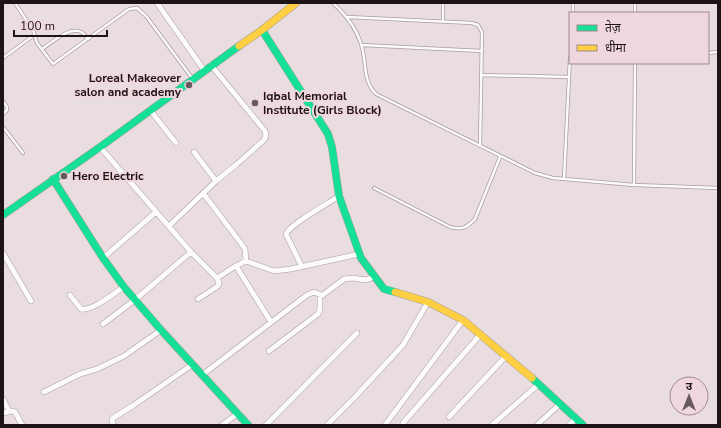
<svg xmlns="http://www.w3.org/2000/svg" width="721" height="428" font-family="'Nunito Sans','Noto Sans Devanagari',sans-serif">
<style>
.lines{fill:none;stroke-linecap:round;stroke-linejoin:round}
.lane-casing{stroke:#a79da0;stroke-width:4}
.street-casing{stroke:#a79da0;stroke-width:6}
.fast-casing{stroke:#a79da0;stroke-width:8}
.slow-casing{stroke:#a79da0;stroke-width:8}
.lane{stroke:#fcfafa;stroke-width:2.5}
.street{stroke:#fcfafa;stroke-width:5}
.fast{stroke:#16e098;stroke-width:7}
.slow{stroke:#ffcf43;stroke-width:7}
.poi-dot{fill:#655a5d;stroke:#f0d7dd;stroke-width:1.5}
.labels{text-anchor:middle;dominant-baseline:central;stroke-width:4;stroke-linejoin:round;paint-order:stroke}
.poi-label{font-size:12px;font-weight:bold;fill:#1d1416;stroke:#f0d7dd;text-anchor:start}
</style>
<rect width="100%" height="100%" fill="#eadde0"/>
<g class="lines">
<g class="lane-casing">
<path id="lane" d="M15,3L33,30L37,43L53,64L129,9L137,8L146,16L192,78
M333,3C346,15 356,27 361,44C367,61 362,80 376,94L535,173L553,178L634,185L635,63
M635,3V13
M573,13V3
M348,17L472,23L478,25L482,32L480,146
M443,22V3
M362,45L482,51
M42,49C51,43 70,26 81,32C84,33 86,37 88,39
M708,53L718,52
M3,58L34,35
M481,75L569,77
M3,101L7,107V110L3,114
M3,127L23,153
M564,179L570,57
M635,185L718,188
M374,188L450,227C463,230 466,228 475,219L500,157"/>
</g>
<g class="street-casing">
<path id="street" d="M157,3L204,70
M150,110L176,143
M100,147L191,252L217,278L219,283L218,286L198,299
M194,152L216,181
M203,193L240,242L245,249L246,261
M169,226L216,181L237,164L264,140L266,136L265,131L211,65
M3,253L31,301
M103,258L156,212
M236,266L271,322
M302,267L286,234C289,225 329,203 339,196
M217,278L234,267L246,261L274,271L291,269L359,254
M70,295L81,309C93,311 114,293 124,287
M103,324L136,299L191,252
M269,351L318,314L320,309V297L344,279L353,278L366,280L374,277
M202,375L307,295L314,292L321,295
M44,392L80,374L97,369L124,356L161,330
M3,399L9,411
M3,413L12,411L15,412L22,425
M449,417L506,356
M403,423L480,335
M113,425L112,419L113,418L134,405L193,364
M222,425L237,414
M266,425L357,333
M327,425L354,398L403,345L428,302
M385,425L463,320
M492,425L539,384
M537,425L560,404
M569,425L576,418"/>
</g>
<g class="fast-casing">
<path id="fast" d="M262,30L328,134L332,147L339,196L361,258L384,289L395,292
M53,179L103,258L124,287L161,330L248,425
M3,215L100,147L239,46
M532,378L583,425"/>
</g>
<g class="slow-casing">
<path id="slow" d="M239,46L262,30L296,3
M395,292L428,302L463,320L532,378"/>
</g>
<use href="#lane" class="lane"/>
<use href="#street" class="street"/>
<use href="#fast" class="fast"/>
<use href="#slow" class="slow"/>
</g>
<g class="poi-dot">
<circle cx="189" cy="85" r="4"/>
<circle cx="255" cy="103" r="4"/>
<circle cx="64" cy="176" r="4"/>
</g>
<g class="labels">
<g class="poi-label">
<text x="181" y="78" text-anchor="end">Loreal Makeover<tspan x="181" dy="14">salon and academy</tspan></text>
<text x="263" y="96">Iqbal Memorial<tspan x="263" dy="14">Institute (Girls Block)</tspan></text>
<text x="72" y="176">Hero Electric</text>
</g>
</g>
<rect width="721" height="428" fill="none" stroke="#1d1416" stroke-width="8"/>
<rect x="569" y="12" width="140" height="52" fill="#f0d7dd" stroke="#9c898d"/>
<rect x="577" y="25" width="20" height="6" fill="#16e098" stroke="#9c898d"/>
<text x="605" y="32" font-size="12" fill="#1d1416">तेज़</text>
<rect x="577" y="45" width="20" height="6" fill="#ffcf43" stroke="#9c898d"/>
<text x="605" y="52" font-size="12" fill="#1d1416">धीमा</text>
<g transform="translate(689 396)"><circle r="19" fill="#f0d7dd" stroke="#9c898d"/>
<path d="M0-3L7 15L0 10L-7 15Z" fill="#655a5d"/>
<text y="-6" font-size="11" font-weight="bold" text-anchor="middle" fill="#1d1416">उ</text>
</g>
<path d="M14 30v6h93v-6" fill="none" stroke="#1d1416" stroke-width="2"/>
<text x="20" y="30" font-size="12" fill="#1d1416" stroke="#f0d7dd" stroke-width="3" paint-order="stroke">100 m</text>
</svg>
